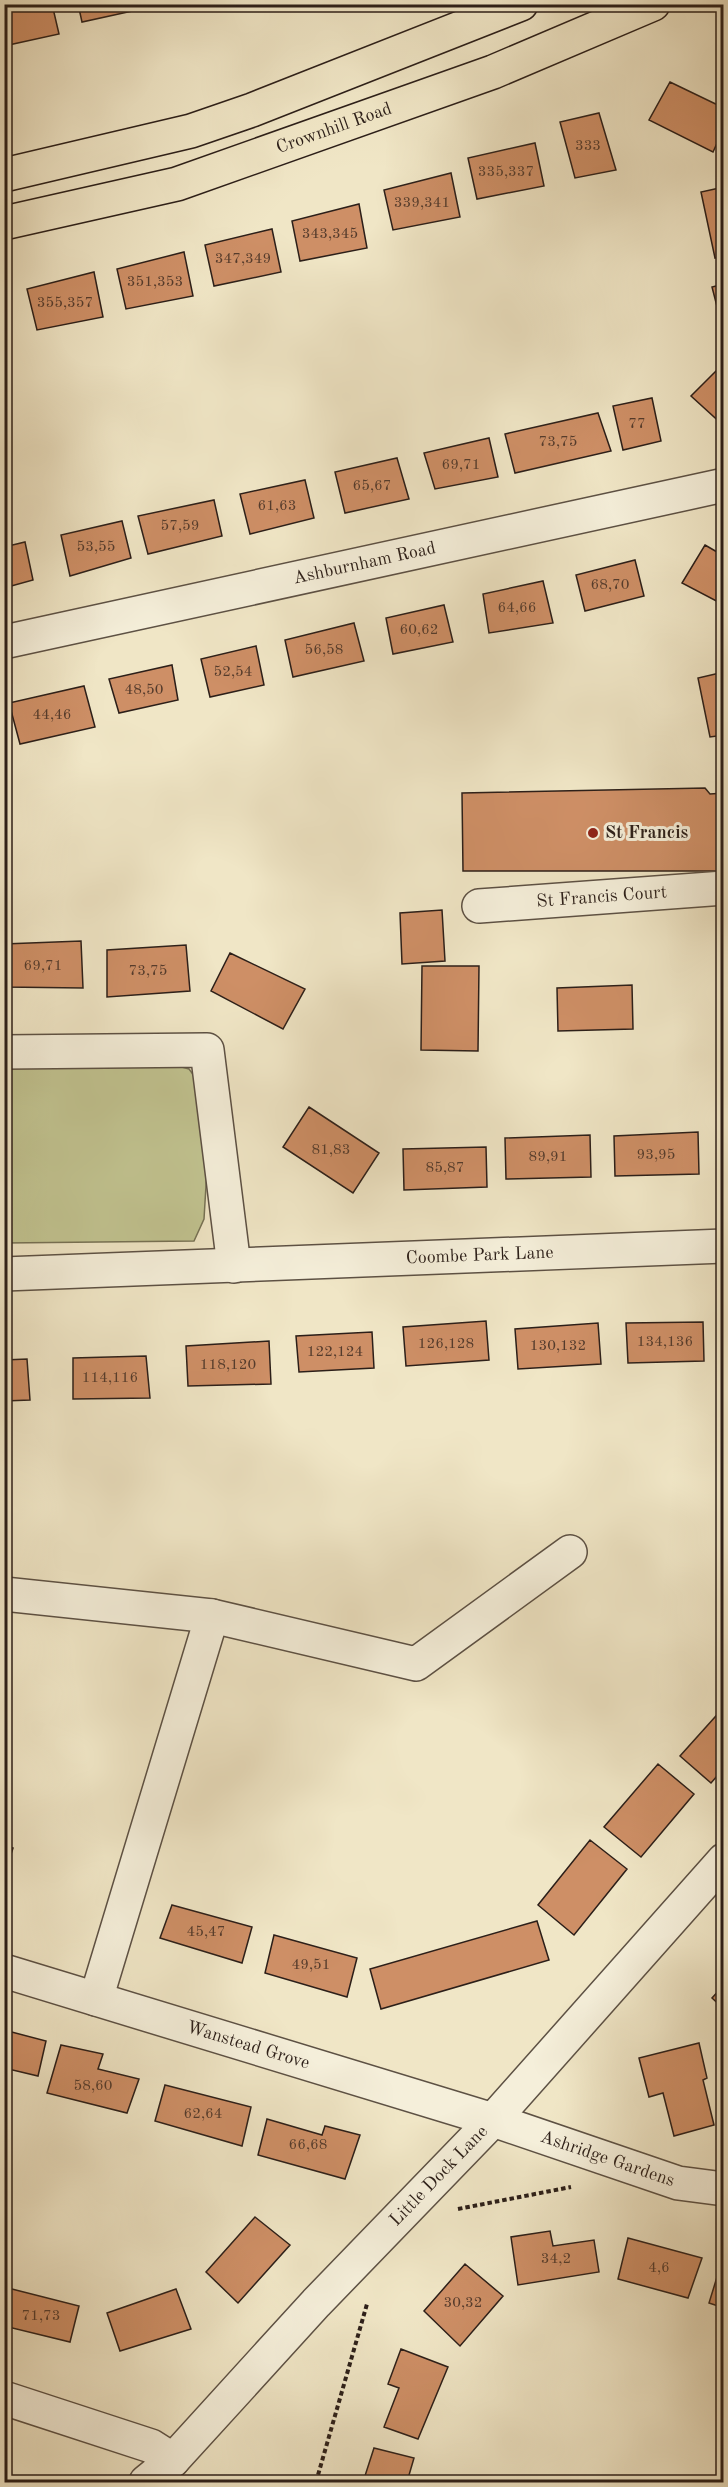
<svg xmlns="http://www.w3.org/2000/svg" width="728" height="2487" font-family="'Old Standard TT',serif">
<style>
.green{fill:#c1c390;stroke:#767154;stroke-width:1.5}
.building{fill:#ce8f66;stroke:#2c1f19;stroke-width:1.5}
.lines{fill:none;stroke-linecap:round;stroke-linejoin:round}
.minor-casing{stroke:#5d5144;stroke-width:36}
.major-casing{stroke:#2c1f19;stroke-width:36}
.path{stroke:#2c1f19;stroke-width:4;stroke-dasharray:4.5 3;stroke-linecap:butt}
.minor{stroke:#f5efda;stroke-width:33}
.major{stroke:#f0e6c6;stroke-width:33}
.poi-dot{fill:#8f2418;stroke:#f5efda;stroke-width:2}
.labels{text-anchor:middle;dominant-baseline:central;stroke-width:6;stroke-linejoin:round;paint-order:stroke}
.number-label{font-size:15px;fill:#543b2c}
.street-label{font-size:18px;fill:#2c1f19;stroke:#f5efda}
.poi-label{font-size:18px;font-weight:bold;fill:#2c1f19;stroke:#f5efda;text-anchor:start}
</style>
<rect width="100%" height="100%" fill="#f0e6c6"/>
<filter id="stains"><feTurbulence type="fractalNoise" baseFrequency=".00333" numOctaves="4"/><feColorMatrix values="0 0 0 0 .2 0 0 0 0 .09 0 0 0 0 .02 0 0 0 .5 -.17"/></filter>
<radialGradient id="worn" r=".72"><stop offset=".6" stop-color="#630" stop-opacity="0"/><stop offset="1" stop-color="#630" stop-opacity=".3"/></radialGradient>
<path class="green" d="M160,1061L189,1069L201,1085L208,1152L204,1219L194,1241L5,1243L4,1068Z"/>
<path class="building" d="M52,4L59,34L4,46V5Z
M78,4H160V5L82,22Z
M670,82L724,108V128L713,152L649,120Z
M599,113L616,170L575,178L560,122Z
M535,143L544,186L477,199L468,158Z
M451,173L460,217L393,230L384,190Z
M724,187V256L715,258L701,192Z
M359,204L367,248L300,261L292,221Z
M272,229L281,272L214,286L205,245Z
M184,252L193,296L126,309L117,269Z
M94,272L103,317L37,330L27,289Z
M724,284V326H722L712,287Z
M724,363V426L691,396Z
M652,398L661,441L623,450L613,406Z
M598,413L611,451L515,473L505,434Z
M489,438L498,477L435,489L424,453Z
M397,458L409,499L345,513L335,472Z
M305,480L314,518L250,534L240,494Z
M214,500L222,536L148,554L138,516Z
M122,521L131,558L70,576L61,535Z
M25,542L33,580L4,588V547Z
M705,545L724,556V605L682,583Z
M635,560L644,596L585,611L576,575Z
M543,581L553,623L489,633L483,594Z
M444,605L453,642L393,654L386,618Z
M354,623L364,661L293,677L285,640Z
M256,646L264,685L210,697L201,659Z
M172,665L178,700L119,713L109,679Z
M724,672V735L710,737L698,678Z
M84,686L95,727L20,744L9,703Z
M705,788L710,794L724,793V871H463L462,793Z
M442,910L445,961L402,964L400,913Z
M81,941L83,988L4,987V944Z
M186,945L190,991L107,997V950Z
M720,947H724V1016H721Z
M230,953L305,989L283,1029L211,991Z
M422,966H479L478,1051L421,1050Z
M632,985L633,1029L558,1031L557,988Z
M309,1107L379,1153L353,1193L283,1147Z
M698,1132L699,1174L615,1176L614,1136Z
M590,1135L591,1177L506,1179L505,1138Z
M724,1139V1181H723L721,1140Z
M486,1147L487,1187L404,1190L403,1149Z
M486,1321L489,1360L406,1366L403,1327Z
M703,1322L704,1361L628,1363L626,1323Z
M598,1323L601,1364L518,1369L515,1329Z
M372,1332L374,1368L299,1372L296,1336Z
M269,1341L271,1384L188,1386L186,1346Z
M146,1356L150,1398L73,1399V1358Z
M27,1359L30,1400L4,1401V1360Z
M724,1707V1768L711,1783L680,1756Z
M658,1764L694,1794L641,1857L604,1827Z
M590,1840L627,1869L574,1935L538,1905Z
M4,1846L13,1848L4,1876Z
M172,1905L252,1927L242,1963L160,1938Z
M537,1921L549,1960L381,2009L370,1969Z
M274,1935L357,1958L347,1997L265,1973Z
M724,1985V2009L712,1998Z
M4,2030L46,2041L38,2076L4,2068Z
M699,2043L707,2078L703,2080L714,2125L674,2136L663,2093L649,2097L639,2058Z
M61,2045L103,2054L98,2069L139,2079L127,2113L47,2093Z
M165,2085L251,2107L242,2146L155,2121Z
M267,2119L322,2135L325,2126L360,2135L345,2179L258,2155Z
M255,2217L290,2245L238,2303L206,2272Z
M550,2231L553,2246L594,2240L599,2272L518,2285L511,2237Z
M628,2238L702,2258L688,2298L618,2279Z
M465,2264L503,2296L460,2346L424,2311Z
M721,2264H724V2308L709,2303Z
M4,2287L79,2306L70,2342L4,2326Z
M176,2289L191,2329L120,2351L107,2313Z
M401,2349L448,2367L418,2439L384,2427L399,2388L388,2384Z
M374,2448L414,2458L407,2482H363Z"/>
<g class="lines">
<g class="minor-casing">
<g id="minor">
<path id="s1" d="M4,642L724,485"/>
<path id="s2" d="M479,906L724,888"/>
<path d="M4,1052L207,1050L234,1266"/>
<path id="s3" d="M4,1274L724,1246"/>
<path d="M4,1594L212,1616L416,1664L570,1552"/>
<path id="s4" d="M4,1971L493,2120L678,2183L724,2189"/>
<path d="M96,1999L212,1616"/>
<path d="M4,2398L151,2446L173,2460"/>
<path id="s5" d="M146,2482L173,2460L316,2303L493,2120L724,1860"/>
</g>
</g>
<g class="major-casing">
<g id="major">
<path d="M4,175L191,131L252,110L521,4"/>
<path id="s6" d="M4,223L177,184L493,72L653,4"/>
</g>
</g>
<path class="path" d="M458,2209L571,2187
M316,2482L367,2304"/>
<use href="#minor" class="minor"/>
<use href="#major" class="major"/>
</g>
<circle class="poi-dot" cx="593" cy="833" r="6"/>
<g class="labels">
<g class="number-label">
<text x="588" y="146">333</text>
<text x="506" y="172">335,337</text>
<text x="422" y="203">339,341</text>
<text x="330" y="234">343,345</text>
<text x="243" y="259">347,349</text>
<text x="155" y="282">351,353</text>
<text x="65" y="303">355,357</text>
<text x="637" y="424">77</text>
<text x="558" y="442">73,75</text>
<text x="461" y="465">69,71</text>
<text x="372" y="486">65,67</text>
<text x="277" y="506">61,63</text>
<text x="180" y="526">57,59</text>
<text x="96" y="547">53,55</text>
<text x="610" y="585">68,70</text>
<text x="517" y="608">64,66</text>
<text x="419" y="630">60,62</text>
<text x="324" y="650">56,58</text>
<text x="233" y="672">52,54</text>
<text x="144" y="690">48,50</text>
<text x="52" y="715">44,46</text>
<text x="43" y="966">69,71</text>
<text x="148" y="971">73,75</text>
<text x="331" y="1150">81,83</text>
<text x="656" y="1155">93,95</text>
<text x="548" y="1157">89,91</text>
<text x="445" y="1168">85,87</text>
<text x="665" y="1342">134,136</text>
<text x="446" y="1344">126,128</text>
<text x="558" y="1346">130,132</text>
<text x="335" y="1352">122,124</text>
<text x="228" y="1365">118,120</text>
<text x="110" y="1378">114,116</text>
<text x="206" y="1932">45,47</text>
<text x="311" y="1965">49,51</text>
<text x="93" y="2086">58,60</text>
<text x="203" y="2114">62,64</text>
<text x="308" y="2145">66,68</text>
<text x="556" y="2259">34,2</text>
<text x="659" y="2268">4,6</text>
<text x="463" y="2303">30,32</text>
<text x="41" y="2316">71,73</text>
</g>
<g class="street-label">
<text stroke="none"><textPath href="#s6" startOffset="344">Crownhill Road</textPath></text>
<text stroke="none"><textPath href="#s1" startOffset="369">Ashburnham Road</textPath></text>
<text stroke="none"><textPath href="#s2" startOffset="123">St Francis Court</textPath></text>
<text stroke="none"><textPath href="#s3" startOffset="476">Coombe Park Lane</textPath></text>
<text stroke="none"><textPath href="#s4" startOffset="255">Wanstead Grove</textPath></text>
<text stroke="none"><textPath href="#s4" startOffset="632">Ashridge Gardens</textPath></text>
<text stroke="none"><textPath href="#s5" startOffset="424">Little Dock Lane</textPath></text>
</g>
<g class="poi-label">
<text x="605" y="833">St Francis</text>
</g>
</g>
<rect width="728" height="2487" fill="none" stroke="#f0e6c6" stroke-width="24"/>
<rect x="6" y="6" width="716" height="2475" fill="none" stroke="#2c1f19" stroke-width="3"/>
<rect x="12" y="12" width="704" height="2463" fill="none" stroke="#2c1f19" stroke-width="1.5"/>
<rect width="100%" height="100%" filter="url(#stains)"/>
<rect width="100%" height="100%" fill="url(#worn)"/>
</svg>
